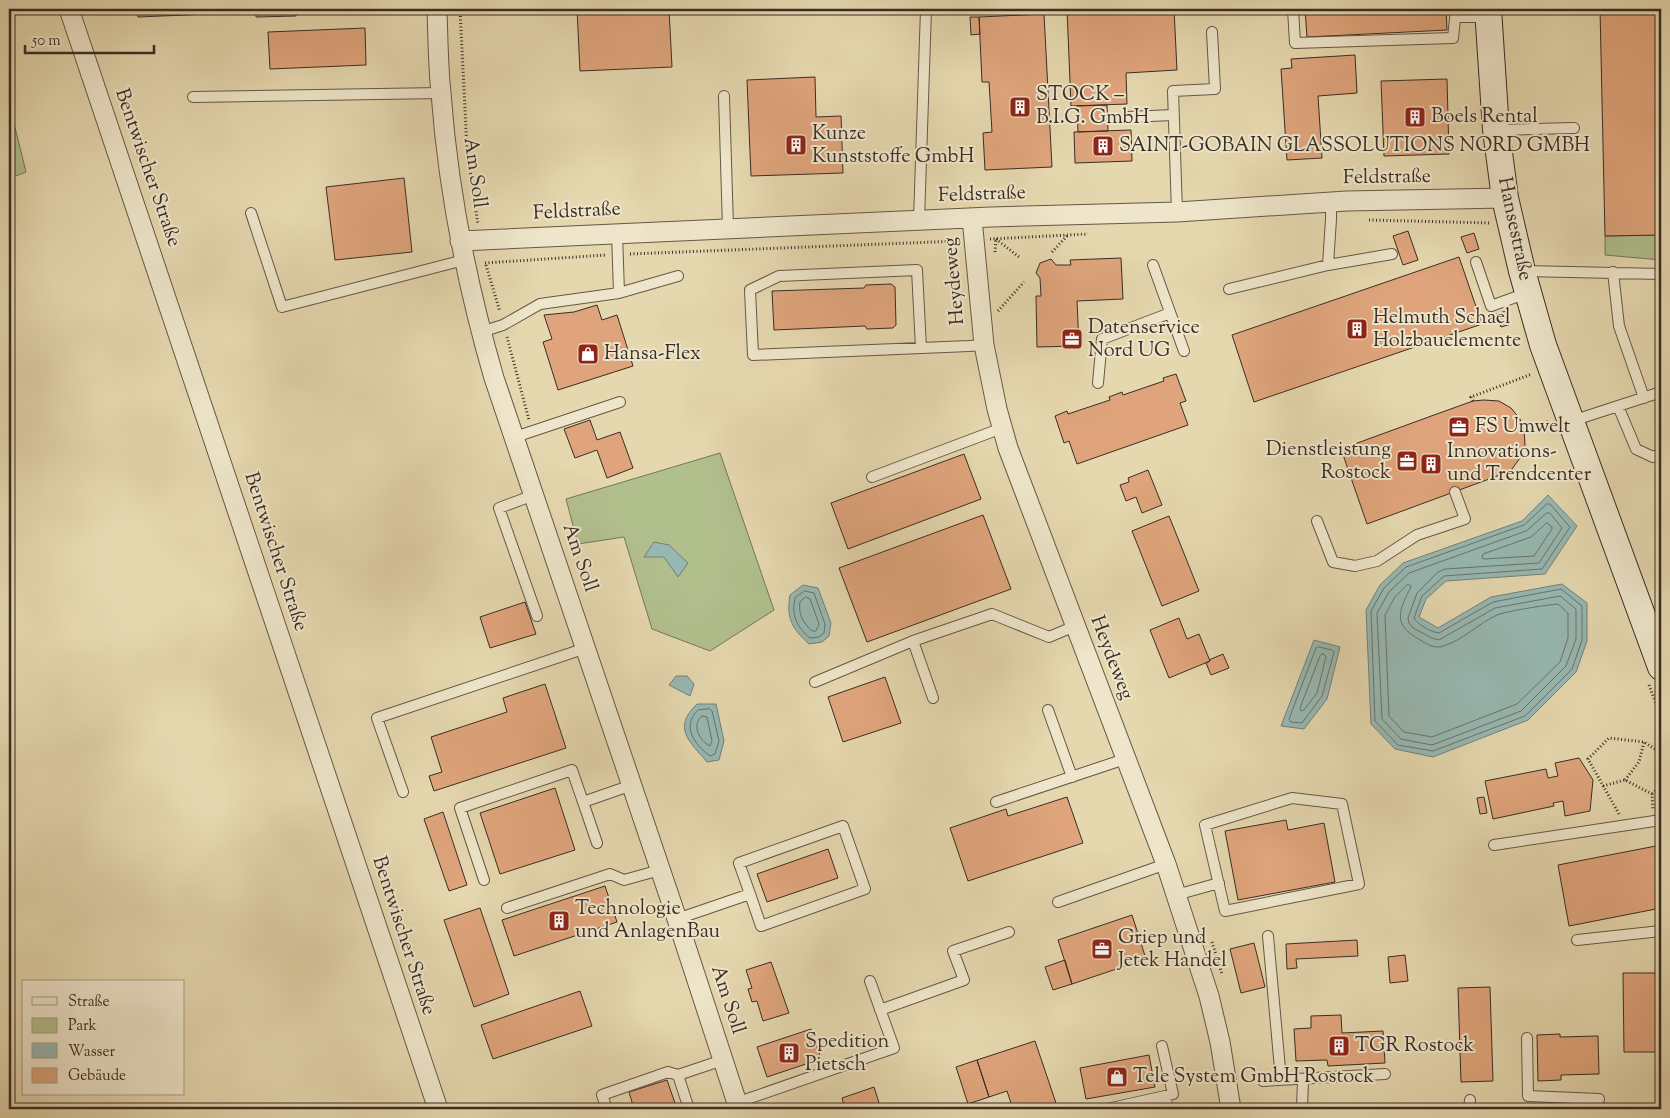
<svg xmlns="http://www.w3.org/2000/svg" width="1670" height="1118" font-family="'Sorts Mill Goudy',serif">
<style>
.green{fill:#b1bf8d;stroke:#767659}
.water{fill:#97b8b2;stroke:#72807a}
.lines{fill:none;stroke-linecap:round;stroke-linejoin:round}
.shore{stroke:#68726c;stroke-width:1}
.building{fill:#dfa47b;stroke:#3a2d25}
.lane-casing{stroke:#655847;stroke-width:12}
.street-casing{stroke:#655847;stroke-width:21}
.secondary-casing{stroke:#3a2d25;stroke-width:28}
.path{stroke:#3a2d25;stroke-width:3;stroke-dasharray:1 2.5;stroke-linecap:butt}
.lane{stroke:#eee5ca;stroke-width:10}
.street{stroke:#eee5ca;stroke-width:19}
.secondary{stroke:#eee5ca;stroke-width:26}
.labels{text-anchor:middle;dominant-baseline:central;stroke-width:4;stroke-linejoin:round;paint-order:stroke}
.poi-label{font-size:20px;fill:#3a2d25;stroke:#eee5ca;text-anchor:start}
.street-label{font-size:20px;fill:#3a2d25;stroke:#eee5ca}
</style>
<rect width="100%" height="100%" fill="#e5d7ae"/>
<filter id="stains"><feTurbulence type="fractalNoise" baseFrequency=".004" numOctaves="4"/><feColorMatrix values="0 0 0 0 .2 0 0 0 0 .09 0 0 0 0 .02 0 0 0 .5 -.17"/></filter>
<radialGradient id="worn" r=".72"><stop offset=".6" stop-color="#630" stop-opacity="0"/><stop offset="1" stop-color="#630" stop-opacity=".3"/></radialGradient>
<path class="green" d="M9,103L26,172L10,178L9,174Z
M1661,235V260L1605,255V236Z
M720,453L774,610L710,651L652,629L624,537L578,544L566,499Z"/>
<path class="water" d="M1548,495L1577,526L1545,574L1446,581L1426,599L1419,617L1438,628L1491,597L1562,584L1587,603V641L1576,672L1528,720L1433,757L1395,749L1371,724L1366,610L1380,585L1403,563L1522,521Z
M654,542L669,545L688,563L678,577L664,557H644Z
M803,585L818,588L831,623L829,636L822,642L809,644C792,628 786,619 790,595Z
M1314,640L1340,647L1327,699L1304,729L1281,726Z
M676,676H687L694,684L690,696L669,685Z
M697,704H716L724,741L719,760L707,762C689,741 672,728 697,704Z"/>
<g class="lines">
<path class="shore" d="M1547,504H1550L1570,527L1542,569L1444,576L1422,596L1414,618C1418,625 1431,632 1439,633L1493,602L1561,589L1582,606V640L1572,669L1525,716L1433,751L1398,745L1375,721L1371,611L1384,588L1406,567L1524,525Z
M1547,513H1550L1562,528L1539,563L1445,569L1438,572L1417,593L1408,618L1409,623L1413,628L1432,638L1439,640L1495,608L1560,596L1576,609V639L1566,666L1521,711L1432,745L1401,739L1382,719L1377,613L1389,592L1409,573L1526,531Z
M1547,523L1552,527V529L1534,556L1484,559L1482,558L1483,554L1531,537Z
M1407,585H1410L1411,587C1397,614 1393,625 1422,641C1429,645 1435,649 1443,646C1462,641 1479,623 1497,615C1507,611 1546,605 1558,604L1568,613V638L1560,662L1517,704L1432,737L1404,732L1389,716L1385,615L1395,597Z
M805,591L814,593L825,624L824,633L819,637L810,638C797,627 791,616 795,598Z
M806,597L810,599L819,624L816,631H812C803,623 798,614 800,602Z
M1319,647L1332,650L1334,652L1322,696L1302,723L1291,722L1289,719L1316,648Z
M1322,654L1325,655L1326,657L1317,693L1304,710L1301,711L1300,708L1320,656Z
M710,709L712,711L719,741L715,754L710,756C694,744 681,726 698,710Z
M702,716L707,717L712,741L710,746C699,740 691,725 702,716Z"/>
</g>
<path class="building" d="M137,9H208L209,14L138,17Z
M256,9H296V16L256,17Z
M577,9H669L672,67L580,71Z
M1067,9H1174L1177,70L1126,73L1127,104L1071,106Z
M1305,9H1446L1447,30L1307,37Z
M1600,9H1660L1661,235L1605,236Z
M1044,14L1052,167L985,170L983,133L992,132L989,82H982L979,17Z
M970,17H979L980,34L971,35Z
M365,28L366,65L270,69L268,32Z
M1355,55L1357,93L1318,96L1322,158L1287,160L1281,69L1292,68L1291,59Z
M815,77L816,117L841,116L843,173L751,176L747,80Z
M1447,79L1449,154L1384,156L1381,81Z
M1107,105L1108,131L1078,132L1077,106Z
M1131,130L1132,161L1075,163L1074,132Z
M404,178L412,252L335,260L326,187Z
M1408,231L1418,260L1403,265L1393,236Z
M1474,233L1479,249L1467,253L1461,237Z
M1459,257L1482,324L1254,402L1232,335Z
M1121,258L1123,299L1077,301L1079,346L1037,347L1036,296H1041L1040,278L1036,273L1040,263L1051,259L1056,265H1071L1070,260Z
M891,284L895,287L896,325L893,328L867,329L865,326L774,330L772,291L864,288L866,285Z
M597,305L602,320L617,315L633,366L558,390L543,342L552,339L544,315L574,312Z
M1506,311L1511,324L1501,327L1496,314Z
M1176,374L1186,401L1180,403L1188,425L1077,464L1069,441L1064,443L1055,416L1067,411L1068,414L1110,400L1109,397L1122,392L1123,395L1164,381L1163,378Z
M1484,400L1499,401L1511,408L1520,419L1524,430L1525,445L1520,458L1512,469L1500,475L1367,524L1341,449L1434,415L1473,401Z
M590,420L597,440L620,432L633,468L607,478L597,450L575,458L564,429Z
M964,454L981,499L848,549L831,503Z
M1148,470L1162,505L1142,513L1136,497L1126,501L1120,485L1129,482L1128,478Z
M983,515L1011,589L867,642L839,568Z
M1169,516L1199,591L1162,606L1132,531Z
M525,602L536,634L490,648L480,617Z
M1179,618L1187,639L1199,634L1210,661L1169,678L1150,630Z
M1223,654L1229,668L1211,675L1206,663L1210,661L1209,660Z
M885,677L901,723L843,742L828,697Z
M545,684L566,748L434,791L429,776L442,772L431,737L507,712L503,698Z
M1579,758L1593,780L1590,811L1565,816L1563,801L1553,803L1554,806L1493,819L1485,781L1546,769L1548,778L1558,776L1555,763Z
M555,788L575,850L500,874L480,813Z
M1067,797L1083,843L968,881L950,828L1006,809L1008,816Z
M1484,797L1487,813L1480,814L1477,798Z
M443,812L467,885L449,891L424,819Z
M1286,820L1288,830L1324,823L1335,882L1238,900L1225,831Z
M1661,845V908L1569,926L1558,865Z
M828,849L838,878L767,902L757,874Z
M605,886L617,922L514,956L502,920Z
M480,908L509,994L474,1007L444,920Z
M1132,915L1146,959L1072,984L1058,940Z
M1357,940L1358,956L1296,959L1297,968L1287,969L1286,944Z
M1254,943L1265,987L1241,993L1230,949Z
M1405,955L1408,981L1390,983L1388,957Z
M1065,960L1072,984L1053,990L1045,967Z
M771,962L789,1013L763,1021L757,1001L752,1002L748,989L752,988L746,970Z
M1623,973H1661V1052H1624Z
M1490,987L1493,1081L1461,1082L1458,988Z
M580,991L592,1026L493,1059L481,1025Z
M1341,1015L1342,1033L1383,1031L1385,1063L1328,1066L1327,1060L1296,1061L1294,1029L1311,1028V1016Z
M811,1029L821,1059L767,1077L757,1047Z
M1560,1034V1037L1598,1036L1599,1074L1561,1075V1080L1538,1081L1537,1035Z
M1035,1041L1058,1109H1013L1007,1091L989,1097L977,1060Z
M1149,1055L1155,1087L1086,1099L1080,1068Z
M977,1060L989,1097L968,1104L956,1067Z
M667,1080L677,1109H634L629,1092Z
M874,1087L881,1109H845L842,1098Z"/>
<g class="lines">
<g class="lane-casing">
<path id="lane" d="M1293,9L1295,43L1453,38L1456,9
M1456,17H1488
M724,96L728,228
M193,97L441,93
M1128,117L1173,115
M1497,130L1574,128
M1177,212L1173,91L1215,89L1212,32
M251,213L282,307L464,260
M919,220L926,9
M617,233L619,293
M1476,262L1491,306L1527,293
M1153,265L1184,351
M1328,265L1331,219V202
M1522,271L1661,274
M1613,272L1619,326L1644,398
M1229,289L1328,265L1392,254
M481,332L503,325L540,304L619,293L678,276
M921,348L917,270L779,276L750,290L753,355L969,346L984,345
M1098,383L1102,339L1170,313
M1618,406L1636,449L1653,457L1661,454
M1572,421L1661,392
M515,437L620,402
M872,477L1002,428
M534,495L499,508L537,616
M1317,521L1333,562L1355,566L1377,561L1417,535L1465,519L1455,492
M815,682L913,641
M933,698L913,641L992,614L1049,637L1075,626
M1048,710L1072,777
M403,792L377,718L586,648
M1292,798L1342,804L1359,884L1225,911L1205,825Z
M583,802L597,843
M996,802L1125,759
M1494,845L1661,820
M484,880L460,808L572,770L583,802L632,785
M1176,895L1219,883
M1058,902L1166,864
M507,908L610,874L624,880L660,870
M677,919L750,894L761,926L865,889L843,826L739,863L750,894
M1268,936L1281,1080
M1577,940L1661,931
M880,1010L964,980L953,951L1009,932
M1527,1038L1528,1096L1599,1099
M1162,1046L1173,1094L1165,1096L1168,1109
M1263,1081L1385,1074
M736,1103L894,1048L870,981
M607,1109L602,1095L668,1072L678,1075
M689,1109L678,1075L723,1060
M1107,1109L1165,1096
M1302,1109L1303,1079
M1469,1109L1470,1100
M1574,1109L1575,1098
M1645,1109H1661"/>
</g>
<g class="street-casing">
<path id="street" d="M69,9L438,1109
M437,9C438,37 438,65 441,93C448,189 467,285 494,378L677,919L739,1109
M972,218L984,345L997,409L1008,448L1166,864L1209,996L1220,1042L1231,1109
M460,241L991,217L1177,212L1347,201L1505,198"/>
</g>
<g class="secondary-casing">
<path id="secondary" d="M1488,9L1496,130L1505,198L1522,271L1543,345L1661,667"/>
</g>
<path class="path" d="M460,9L467,149L478,225
M1369,220L1491,223
M990,239L1088,234
M996,239L1019,257
M995,252L996,239
M1052,252L1067,236
M630,254L959,241
M485,263L606,255
M486,265L500,312
M998,311L1024,282
M507,337L529,420
M1473,401L1471,397L1532,374
M1524,430L1550,421
M1649,685L1661,717
M1625,780L1639,762L1644,742
M1603,786L1625,780L1652,794L1653,810
M1652,794L1661,785
M1619,814L1588,759L1609,738L1644,742L1661,753
M1212,942L1222,974"/>
<use href="#lane" class="lane"/>
<use href="#street" class="street"/>
<use href="#secondary" class="secondary"/>
</g>
<defs>
<g id="building-square" transform="scale(1.125)"><rect x="-9" y="-9" width="18" height="18" rx="4" fill="#8f2418" stroke="#eee5ca"/><path d="M-4-6H4V6H1V3H-1V6H-4ZM-2.5-4.3h1.7v1.8h-1.7ZM.8-4.3h1.7v1.8H.8ZM-2.5-1h1.7V.8h-1.7ZM.8-1h1.7V.8H.8Z" fill="#fff"/></g>
<g id="office-square" transform="scale(1.125)"><rect x="-9" y="-9" width="18" height="18" rx="4" fill="#8f2418" stroke="#eee5ca"/><path d="M-6-3h4V-5.5h4V-3h4V5H-6ZM-1-4.5V-3h2v-1.5ZM-6 0V1H6V0Z" fill="#fff"/></g>
<g id="shop-square" transform="scale(1.125)"><rect x="-9" y="-9" width="18" height="18" rx="4" fill="#8f2418" stroke="#eee5ca"/><path d="M-5-2.5h2.3a2.7 3.5 0 0 1 5.4 0H5L5.5 6h-11ZM-1.5-2.5h3a1.5 2.3 0 0 0-3 0Z" fill="#fff"/></g>
</defs>
<g fill-rule="evenodd">
<use href="#building-square" x="1020" y="107"/>
<use href="#building-square" x="1415" y="117"/>
<use href="#building-square" x="796" y="145"/>
<use href="#building-square" x="1103" y="146"/>
<use href="#building-square" x="1357" y="329"/>
<use href="#office-square" x="1072" y="339"/>
<use href="#shop-square" x="588" y="354"/>
<use href="#office-square" x="1459" y="427"/>
<use href="#office-square" x="1407" y="461"/>
<use href="#building-square" x="1431" y="464"/>
<use href="#building-square" x="559" y="921"/>
<use href="#office-square" x="1102" y="949"/>
<use href="#building-square" x="1339" y="1046"/>
<use href="#building-square" x="789" y="1053"/>
<use href="#shop-square" x="1117" y="1077"/>
</g>
<g class="labels">
<g class="poi-label">
<text x="1036" y="95">STOCK –<tspan x="1036" dy="23">B.I.G. GmbH</tspan></text>
<text x="1431" y="117">Boels Rental</text>
<text x="812" y="134">Kunze<tspan x="812" dy="23">Kunststoffe GmbH</tspan></text>
<text x="1119" y="146">SAINT-GOBAIN GLASSOLUTIONS NORD GMBH</text>
<text x="1373" y="318">Helmuth Schael<tspan x="1373" dy="23">Holzbauelemente</tspan></text>
<text x="1088" y="328">Datenservice<tspan x="1088" dy="23">Nord UG</tspan></text>
<text x="604" y="354">Hansa-Flex</text>
<text x="1475" y="427">FS Umwelt</text>
<text x="1391" y="450" text-anchor="end">Dienstleistung<tspan x="1391" dy="23">Rostock</tspan></text>
<text x="1447" y="452">Innovations-<tspan x="1447" dy="23">und Trendcenter</tspan></text>
<text x="575" y="909">Technologie<tspan x="575" dy="23">und AnlagenBau</tspan></text>
<text x="1118" y="938">Griep und<tspan x="1118" dy="23">Jetek Handel</tspan></text>
<text x="805" y="1042">Spedition<tspan x="805" dy="23">Pietsch</tspan></text>
<text x="1355" y="1046">TGR Rostock</text>
<text x="1133" y="1077">Tele System GmbH Rostock</text>
</g>
<g class="street-label">
<text transform="translate(147 168) rotate(71)">Bentwischer Straße</text>
<text transform="translate(474 173) rotate(82)">Am Soll</text>
<text transform="translate(1387 178) rotate(-1)">Feldstraße</text>
<text transform="translate(982 195) rotate(-2)">Feldstraße</text>
<text transform="translate(577 212) rotate(-3)">Feldstraße</text>
<text transform="translate(1514 229) rotate(78)">Hansestraße</text>
<text transform="translate(955 281) rotate(-95)">Heydeweg</text>
<text transform="translate(275 552) rotate(72)">Bentwischer Straße</text>
<text transform="translate(579 558) rotate(71)">Am Soll</text>
<text transform="translate(1111 658) rotate(69)">Heydeweg</text>
<text transform="translate(403 936) rotate(72)">Bentwischer Straße</text>
<text transform="translate(727 1000) rotate(72)">Am Soll</text>
</g>
</g>
<rect width="1670" height="1118" fill="none" stroke="#e5d7ae" stroke-width="30"/>
<rect x="10" y="10" width="1650" height="1098" fill="none" stroke="#3a2d25" stroke-width="2.5"/>
<rect x="15" y="15" width="1640" height="1088" fill="none" stroke="#3a2d25"/>
<rect x="22" y="980" width="162" height="115" fill="#eee5ca" stroke="#a69b88"/>
<rect x="32" y="997" width="25" height="8" fill="#eee5ca" stroke="#a69b88"/>
<text x="68" y="1006" font-size="15" fill="#3a2d25">Straße</text>
<rect x="32" y="1018" width="25" height="15" fill="#b1bf8d" stroke="#a69b88"/>
<text x="68" y="1030" font-size="15" fill="#3a2d25">Park</text>
<rect x="32" y="1043" width="25" height="15" fill="#97b8b2" stroke="#a69b88"/>
<text x="68" y="1056" font-size="15" fill="#3a2d25">Wasser</text>
<rect x="32" y="1068" width="25" height="15" fill="#dfa47b" stroke="#a69b88"/>
<text x="68" y="1080" font-size="15" fill="#3a2d25">Gebäude</text>
<path d="M25 45v8h129v-8" fill="none" stroke="#3a2d25" stroke-width="2.5"/>
<text x="32" y="45" font-size="15" fill="#3a2d25" stroke="#eee5ca" stroke-width="4" paint-order="stroke">50 m</text>
<rect width="100%" height="100%" filter="url(#stains)"/>
<rect width="100%" height="100%" fill="url(#worn)"/>
</svg>
